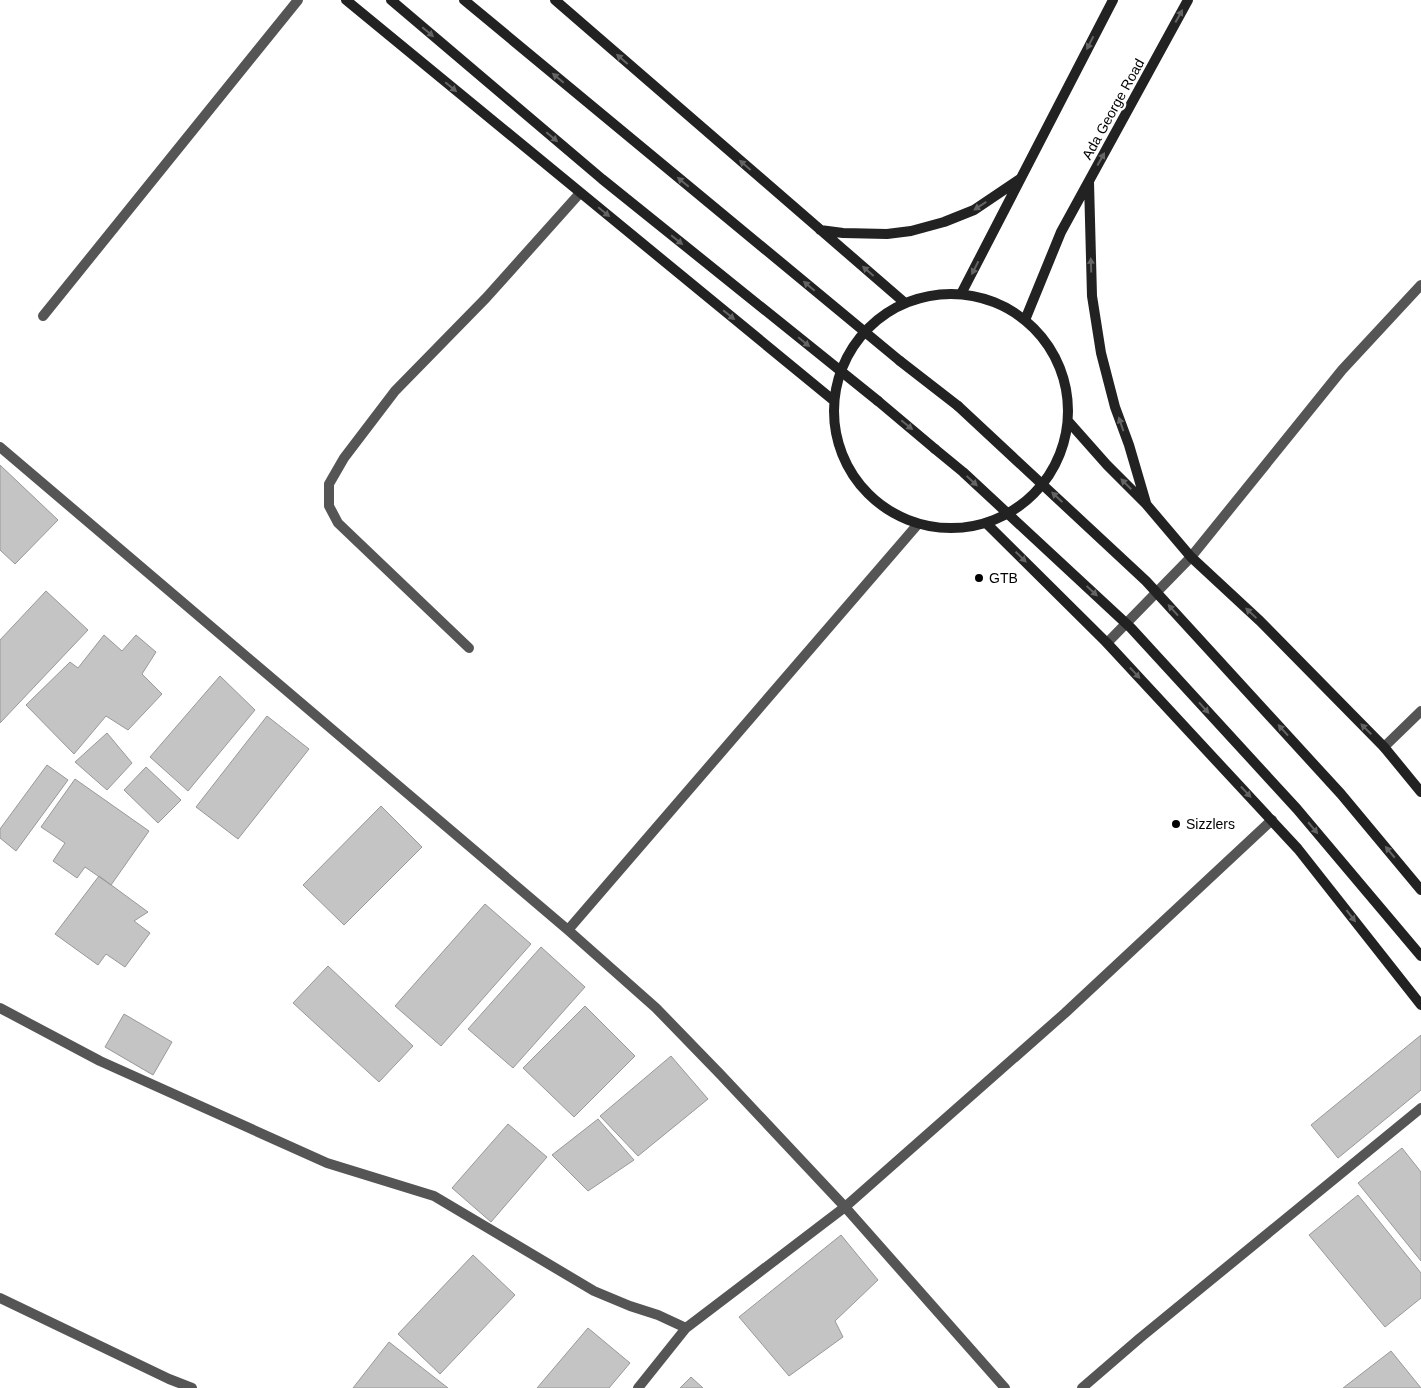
<svg xmlns="http://www.w3.org/2000/svg" width="1421" height="1388" font-family="Helvetica,sans-serif">
<style>
.building{fill:#c4c4c4;stroke:#999}
.lines{fill:none;stroke-linecap:round;stroke-linejoin:round}
.minor{stroke:#555;stroke-width:10}
.secondary{stroke:#222;stroke-width:10}
.secondary-bridge{stroke:#222;stroke-width:10}
.oneway{fill:#646464}
.poi-dot{fill:#000;stroke:#fff;stroke-width:2}
.labels{text-anchor:middle;dominant-baseline:central;stroke-width:5;stroke-linejoin:round;paint-order:stroke}
.street-label{font-size:14px;fill:#000;stroke:#fff}
.poi-label{font-size:14px;fill:#000;stroke:#fff;text-anchor:start}
</style>
<rect width="100%" height="100%" fill="#fff"/>
<path class="building" d="M0,465L58,520L15,564L0,550Z
M46,591L88,630L0,723V640Z
M104,635L122,651L136,635L156,652L142,674L162,694L128,730L106,716L74,754L26,705L70,662L78,668Z
M220,676L255,710L188,791L150,757Z
M267,716L309,749L238,839L196,807Z
M107,733L132,763L107,790L75,762Z
M47,765L68,780L16,851L0,838V829Z
M146,767L181,800L158,823L124,790Z
M75,779L149,831L111,885L85,867L77,878L53,861L65,843L41,827Z
M381,806L422,847L344,925L303,885Z
M99,876L148,912L134,921L150,933L125,967L106,954L98,965L55,934Z
M485,904L531,944L441,1046L395,1006Z
M541,947L585,987L513,1068L468,1029Z
M328,966L413,1046L379,1082L293,1003Z
M585,1006L635,1056L574,1117L523,1068Z
M124,1014L172,1042L153,1075L105,1047Z
M1421,1035V1090L1338,1158L1311,1125Z
M671,1056L708,1099L638,1156L600,1116Z
M598,1119L634,1160L588,1191L552,1155Z
M508,1124L547,1157L491,1222L452,1188Z
M1402,1148L1421,1172V1261L1358,1183Z
M1358,1195L1421,1273V1298L1385,1327L1309,1235Z
M841,1235L878,1280L835,1321L843,1337L789,1376L739,1317Z
M473,1255L515,1295L440,1374L398,1334Z
M588,1328L630,1363L609,1388H537Z
M389,1342L448,1388H353Z
M1391,1351L1421,1388H1343Z
M691,1377L703,1388H680Z"/>
<g class="lines">
<path class="minor" d="M43,316L298,0
M0,447L568,930L656,1008L721,1075L845,1207L1005,1388
M1107,643L1191,557L1342,370L1421,285
M469,648L338,523L329,506V484L344,458L395,391L486,298L580,193
M1384,747L1421,711
M568,930L918,524
M0,1008L100,1061L327,1163L434,1196L594,1291L630,1306L658,1315L686,1328L845,1207L1065,1013L1272,820
M0,1298L169,1379L192,1388
M638,1388L686,1328
M1082,1388L1140,1338L1421,1108"/>
<path class="secondary" d="M346,0L833,400
M555,0L905,303
M1089,182L1092,296L1101,353L1115,407L1129,445L1146,503
M820,230L843,233L887,234L911,231L944,222L974,210L1020,179
M834 411a117 117 0 1 1 234 0a117 117 0 1 1-234 0Z
M961,294L1113,0
M1025,320L1061,232L1188,0
M900,361L958,406
M878,401L935,449
M1068,421L1107,465L1146,504L1191,557L1260,621L1384,747L1421,792
M986,523L1107,643L1298,849L1421,1005"/>
<path class="secondary-bridge" d="M391,0L602,179L878,401
M464,0L900,361
M958,406L1146,581L1341,794L1421,890
M935,449L963,472L1131,628L1297,809L1421,956"/>
</g>
<defs><path id="oneway-solid" d="M-6-.8H1V-3.2L6.5 0L1 3.2V.8H-6Z" transform="scale(1.25)"/></defs>
<g class="oneway">
<use href="#oneway-solid" transform="translate(1179 16) rotate(-61)"/>
<use href="#oneway-solid" transform="translate(428 32) rotate(40)"/>
<use href="#oneway-solid" transform="translate(1090 43) rotate(117)"/>
<use href="#oneway-solid" transform="translate(622 59) rotate(-139)"/>
<use href="#oneway-solid" transform="translate(558 78) rotate(-140)"/>
<use href="#oneway-solid" transform="translate(451 87) rotate(40)"/>
<use href="#oneway-solid" transform="translate(552 137) rotate(40)"/>
<use href="#oneway-solid" transform="translate(1101 159) rotate(-61)"/>
<use href="#oneway-solid" transform="translate(745 165) rotate(-139)"/>
<use href="#oneway-solid" transform="translate(683 182) rotate(-140)"/>
<use href="#oneway-solid" transform="translate(980 206) rotate(147)"/>
<use href="#oneway-solid" transform="translate(604 212) rotate(39)"/>
<use href="#oneway-solid" transform="translate(677 240) rotate(39)"/>
<use href="#oneway-solid" transform="translate(1091 265) rotate(-92)"/>
<use href="#oneway-solid" transform="translate(975 268) rotate(117)"/>
<use href="#oneway-solid" transform="translate(868 271) rotate(-139)"/>
<use href="#oneway-solid" transform="translate(809 286) rotate(-140)"/>
<use href="#oneway-solid" transform="translate(729 315) rotate(39)"/>
<use href="#oneway-solid" transform="translate(804 342) rotate(39)"/>
<use href="#oneway-solid" transform="translate(1121 424) rotate(-109)"/>
<use href="#oneway-solid" transform="translate(907 425) rotate(39)"/>
<use href="#oneway-solid" transform="translate(972 481) rotate(43)"/>
<use href="#oneway-solid" transform="translate(1126 484) rotate(-135)"/>
<use href="#oneway-solid" transform="translate(1057 497) rotate(-137)"/>
<use href="#oneway-solid" transform="translate(1021 557) rotate(44)"/>
<use href="#oneway-solid" transform="translate(1092 591) rotate(43)"/>
<use href="#oneway-solid" transform="translate(1173 610) rotate(-132)"/>
<use href="#oneway-solid" transform="translate(1251 613) rotate(-137)"/>
<use href="#oneway-solid" transform="translate(1135 673) rotate(47)"/>
<use href="#oneway-solid" transform="translate(1204 708) rotate(48)"/>
<use href="#oneway-solid" transform="translate(1366 729) rotate(-135)"/>
<use href="#oneway-solid" transform="translate(1283 730) rotate(-132)"/>
<use href="#oneway-solid" transform="translate(1246 792) rotate(47)"/>
<use href="#oneway-solid" transform="translate(1313 828) rotate(50)"/>
<use href="#oneway-solid" transform="translate(1390 852) rotate(-130)"/>
<use href="#oneway-solid" transform="translate(1351 916) rotate(52)"/>
</g>
<g class="poi-dot">
<circle cx="979" cy="578" r="5"/>
<circle cx="1176" cy="824" r="5"/>
</g>
<g class="labels">
<g class="street-label">
<text transform="translate(1113 109) rotate(-61)">Ada George Road</text>
</g>
<g class="poi-label">
<text x="989" y="578">GTB</text>
<text x="1186" y="824">Sizzlers</text>
</g>
</g>
</svg>
